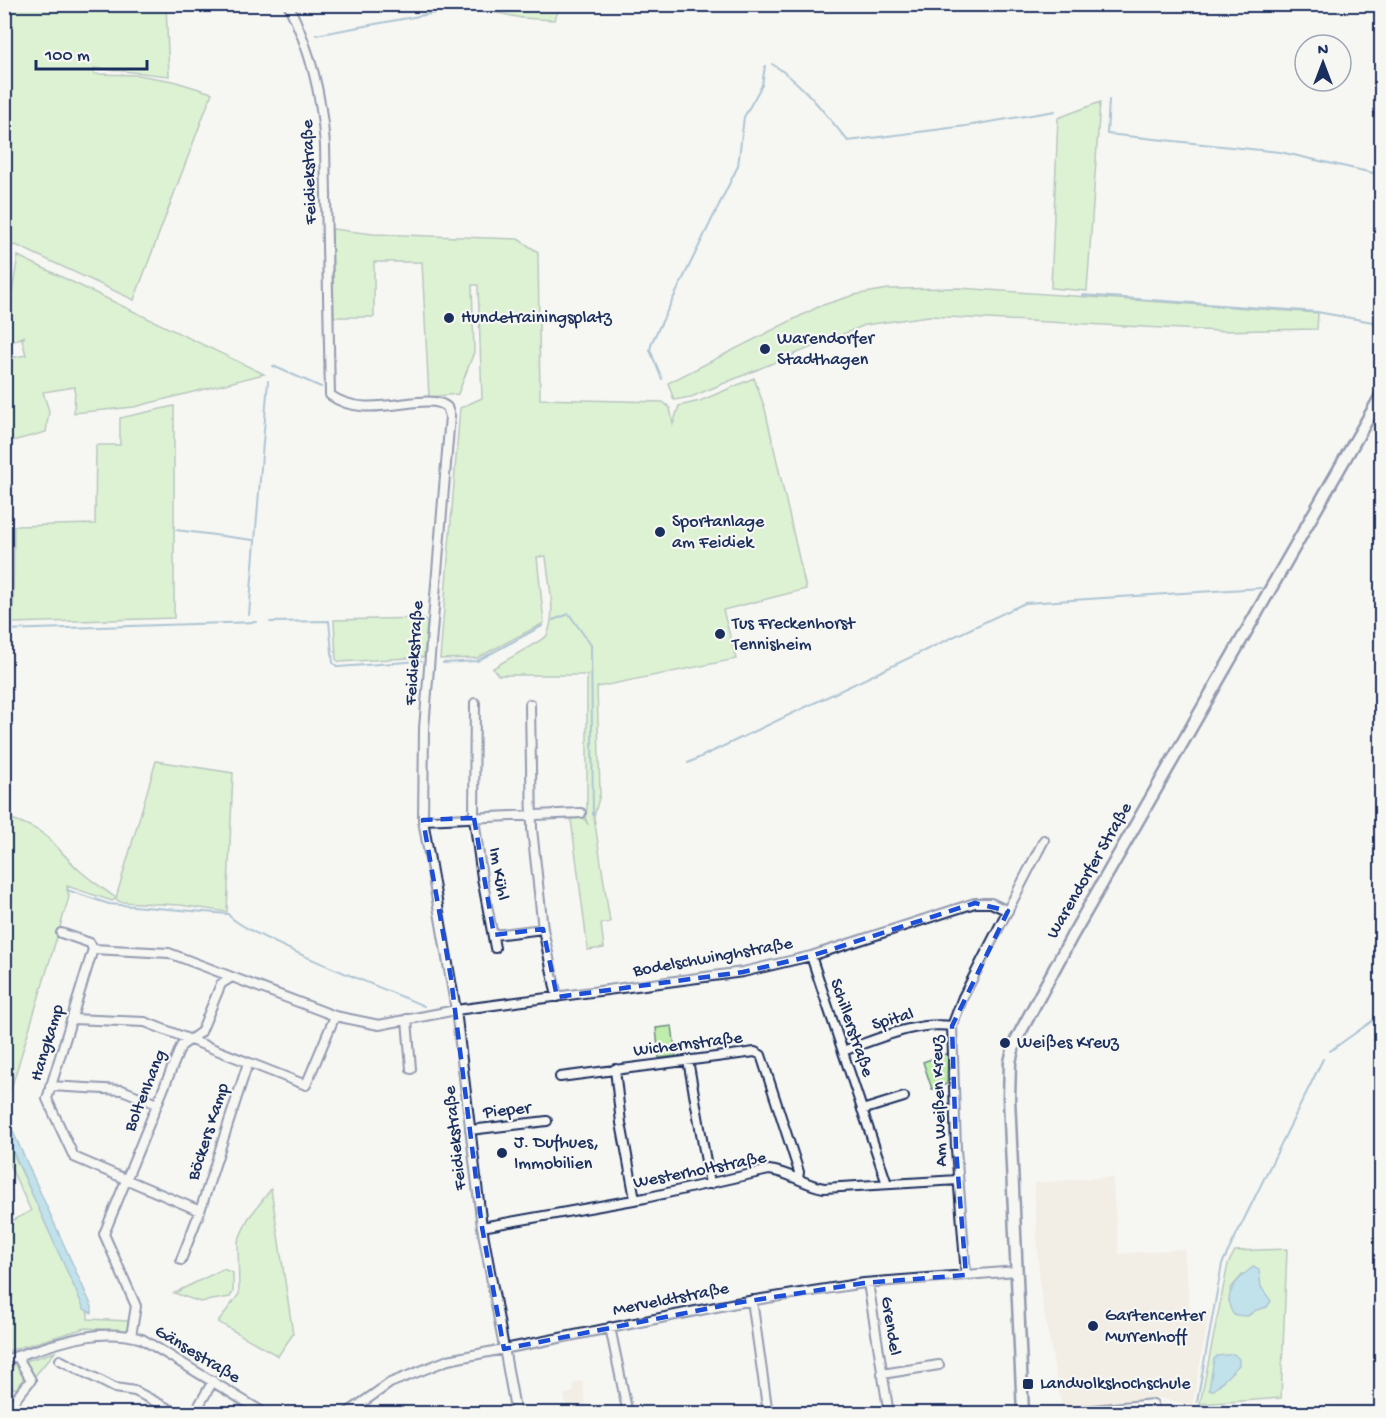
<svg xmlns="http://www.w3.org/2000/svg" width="1386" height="1418" font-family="'Gochi Hand',sans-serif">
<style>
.built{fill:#eee2d4}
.green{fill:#bfedab;stroke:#6d8e84;stroke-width:1.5;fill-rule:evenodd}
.water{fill:#81c8e2;stroke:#588bad;stroke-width:1.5}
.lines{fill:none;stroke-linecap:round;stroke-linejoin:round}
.stream{stroke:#588bad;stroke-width:2}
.street-casing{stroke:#1b2f5e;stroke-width:12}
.secondary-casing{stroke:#1b2f5e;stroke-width:15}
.street{stroke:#f6f6f2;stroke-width:8}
.secondary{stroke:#f6f6f2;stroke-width:10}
.marked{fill:none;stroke:#1d4ed8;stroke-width:4.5;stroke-dasharray:12 8;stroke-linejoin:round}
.poi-dot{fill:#1b2f5e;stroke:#f6f6f2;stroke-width:2}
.labels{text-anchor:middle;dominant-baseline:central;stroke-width:4.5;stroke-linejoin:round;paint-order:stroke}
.street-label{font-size:18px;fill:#1b2f5e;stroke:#f6f6f2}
.poi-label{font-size:18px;fill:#1b2f5e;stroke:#f6f6f2;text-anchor:start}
</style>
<rect width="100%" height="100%" fill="#f6f6f2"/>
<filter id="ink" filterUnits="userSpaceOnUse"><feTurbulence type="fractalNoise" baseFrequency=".0167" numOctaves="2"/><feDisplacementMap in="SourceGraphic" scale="12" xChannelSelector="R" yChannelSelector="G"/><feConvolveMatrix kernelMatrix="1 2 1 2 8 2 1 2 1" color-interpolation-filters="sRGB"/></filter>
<g filter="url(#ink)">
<path class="built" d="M1112,1177L1119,1254L1184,1249L1190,1311L1210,1310L1192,1405L1155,1397L1062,1408L1040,1289L1034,1183Z
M582,1381L587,1413H568L564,1394L574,1392L573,1383Z"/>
<path class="green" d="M4,5H166L169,76L94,68V74L138,75L173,81L212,93L134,300L16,245L7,247L5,263Z
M498,5V4L561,5L554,20L522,18L488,11Z
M1100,102L1087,291L1051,288L1058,118Z
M332,229L373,234L518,239L538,252L540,399L663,402L670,408L673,424L679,406L700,401L754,378L765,409L806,589L723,610L736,659L597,687L600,794L594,817L610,922L601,924L604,948L588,950L571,819L584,818L588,825L584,815L587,810V675H498L493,668L546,637C558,615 548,581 546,556L537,557L544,623L477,658L440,659L460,408L482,398L478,285H472L474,352L458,394L429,397L422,262H374V317H334Z
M18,256L264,374L134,407L74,413L75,387L43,392L49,411L46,432L5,443V376L9,374L6,359L26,355L22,340L25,336L5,345V311L8,317Z
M959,288L1318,313L1317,329L1220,331L929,316L865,325L691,397L674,400L668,383L820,306L854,295L888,289Z
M174,406V618L13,623L14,526L95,524L96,445H120V418Z
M423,618L427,622L424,657L339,662L336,659L334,620Z
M156,761L233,773L227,912L180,905L120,902L116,899L112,901L67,886L69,897L5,1109L4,1042L8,1033L4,1032L5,817C49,830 48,840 79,870C90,880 104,889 116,898Z
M672,1026L676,1056L659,1058L656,1028Z
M948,1053L947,1084L932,1089L923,1062Z
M4,1134L88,1313V1319L128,1321V1331L85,1328L5,1352V1224L31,1211L5,1155Z
M271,1189L293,1334L278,1356L218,1322L239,1294L238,1241L248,1219Z
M1287,1249L1281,1398L1200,1404L1228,1264L1235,1251ZM1243,1274L1261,1287L1267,1307L1256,1310L1248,1316C1233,1313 1231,1303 1230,1289Z
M223,1269L233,1273V1292L230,1297L200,1302L174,1293Z
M55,1352L33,1378L22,1362Z
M16,1365L25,1376L16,1389L4,1383L5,1368Z
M1381,1406L1382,1413L1160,1414L1157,1408L1199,1412L1237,1408Z"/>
<path class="water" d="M5,1114L92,1307V1313L84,1309L5,1134Z
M1253,1267L1259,1270L1261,1287L1271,1301L1267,1307L1256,1310L1247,1316L1234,1315C1220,1296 1238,1278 1253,1267Z
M1234,1354L1239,1359V1365L1214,1390H1209L1214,1359L1217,1356Z"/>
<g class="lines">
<path class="stream" d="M316,35L462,8L505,5
M772,64C802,82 825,114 848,141L966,126L1055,111
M1109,100L1107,134L1280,152L1382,175
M1082,295L1317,312L1373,322L1382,326
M273,366L321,387
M662,379L650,350L652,342L738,166L744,117L762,85L765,66
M176,530L253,540
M249,615L268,381
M553,620L569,614L591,645L593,815
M270,622L329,621L333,663L338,667L421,661
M4,630L257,622
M443,663L477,661L542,626
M688,763L1025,603L1261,588
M67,890L109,904L228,914C240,934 393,992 424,1006
M1330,1051L1382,1014
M1197,1402L1222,1264L1323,1059"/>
<g class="street-casing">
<path id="street" d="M288,4C311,52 321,92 325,145L330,395C368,423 426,389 447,407L450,416L424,728L423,820L456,1010L482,1227L516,1414
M475,703L474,818L482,878L495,948
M530,704L532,829L543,929L557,997
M423,820L581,813
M61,933L90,943L93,949
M494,935L543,929
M811,956L887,1184
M232,977L169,953L93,949L47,1099L74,1157L200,1211L248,1063
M72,1019L145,1022L306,1085L335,1016
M407,1019L411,1069
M843,1051C878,1039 915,1021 952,1026
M688,1060L710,1184
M615,1069L621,1123L635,1199
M560,1077L755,1052L761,1055L799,1172L798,1178
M50,1086L122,1090L157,1104
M862,1110L904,1097
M470,1130L547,1121
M482,1227L645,1198L769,1170C790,1172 804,1185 824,1188L958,1180
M181,1260L200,1211
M966,1275L956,1149L952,1026L963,997L1044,840
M868,1283L889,1414
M752,1300L768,1414
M610,1327L628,1414
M131,1336L136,1306L104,1234L181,1046L201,1032L221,984L232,977L335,1016L379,1025L456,1010L743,972L811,956L975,903H991L1008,911
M4,1360C49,1347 95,1325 142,1339L266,1414
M60,1360L115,1388L135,1391L179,1414
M882,1374L939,1365
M4,1413L31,1380L17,1356
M194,1414L213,1381
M346,1414L390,1383L448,1360L736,1303L864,1283L1017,1271
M1053,1414L1153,1404L1155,1414"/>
</g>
<g class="secondary-casing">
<path id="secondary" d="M1023,1414L1009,1098L1010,1062L1015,1042L1072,936L1382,394"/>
</g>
<use href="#street" class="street"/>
<use href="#secondary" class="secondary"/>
</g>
</g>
<path d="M0 0H1386V1418H0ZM474,818L494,935L543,929L557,997L743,972L811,956L975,903L1008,911L952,1026L956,1149L966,1275L864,1283L736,1303L504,1349L482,1227L451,978L423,820Z" fill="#f6f6f2" fill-opacity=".55" fill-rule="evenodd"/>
<path class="marked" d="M474,818L494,935L543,929L557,997L743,972L811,956L975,903L1008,911L952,1026L956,1149L966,1275L864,1283L736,1303L504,1349L482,1227L451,978L423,820Z"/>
<g class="poi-dot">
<circle cx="449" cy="318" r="6"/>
<circle cx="765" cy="349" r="6"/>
<circle cx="660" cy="532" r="6"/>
<circle cx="720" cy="634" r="6"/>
<circle cx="1005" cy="1043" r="6"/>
<circle cx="502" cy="1153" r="6"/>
<circle cx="1093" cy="1326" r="6"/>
<rect x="1022" y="1378" width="12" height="12" rx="3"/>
</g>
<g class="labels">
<g class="street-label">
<text transform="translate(310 172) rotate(-92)">Feidiekstraße</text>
<text transform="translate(415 653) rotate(-86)">Feidiekstraße</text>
<text transform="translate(1090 871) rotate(-60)">Warendorfer Straße</text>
<text transform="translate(498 874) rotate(80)">Im Kühl</text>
<text transform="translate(713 958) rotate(-10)">Bodelschwinghstraße</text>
<text transform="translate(893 1020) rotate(-16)">Spital</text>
<text transform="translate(851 1028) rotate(71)">Schillerstraße</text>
<text transform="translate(48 1043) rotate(-73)">Hangkamp</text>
<text transform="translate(688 1045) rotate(-7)">Wichernstraße</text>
<text transform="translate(146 1091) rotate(-68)">Boltenhang</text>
<text transform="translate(940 1101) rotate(-92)">Am Weißen Kreuz</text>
<text transform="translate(507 1111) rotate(-6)">Pieper</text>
<text transform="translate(209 1132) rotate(-72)">Böckers Kamp</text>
<text transform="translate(456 1138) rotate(-96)">Feidiekstraße</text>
<text transform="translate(700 1171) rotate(-11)">Westerholtstraße</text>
<text transform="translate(671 1300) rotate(-11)">Merveldtstraße</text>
<text transform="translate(890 1326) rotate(81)">Grendel</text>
<text transform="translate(197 1355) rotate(31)">Gänsestraße</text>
</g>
<g class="poi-label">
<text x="461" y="318">Hundetrainingsplatz</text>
<text x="777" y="339">Warendorfer<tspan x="777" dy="21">Stadthagen</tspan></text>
<text x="672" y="522">Sportanlage<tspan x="672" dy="21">am Feidiek</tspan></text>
<text x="732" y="624">Tus Freckenhorst<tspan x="732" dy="21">Tennisheim</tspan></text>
<text x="1017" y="1043">Weißes Kreuz</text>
<text x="514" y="1143">J. Dufhues,<tspan x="514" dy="21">Immobilien</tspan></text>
<text x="1105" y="1316">Gartencenter<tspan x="1105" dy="21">Murrenhoff</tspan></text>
<text x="1040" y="1384">Landvolkshochschule</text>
</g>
</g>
<rect width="1386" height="1418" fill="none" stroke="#f6f6f2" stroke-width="24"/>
<rect x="12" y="12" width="1362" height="1394" fill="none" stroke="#1b2f5e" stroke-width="2" filter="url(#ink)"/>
<g transform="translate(1323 63)"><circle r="28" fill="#f6f6f2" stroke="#9ea6b7" stroke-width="1.5"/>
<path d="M0-4.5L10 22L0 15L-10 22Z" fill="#1b2f5e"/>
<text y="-9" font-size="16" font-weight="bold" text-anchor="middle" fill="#1b2f5e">N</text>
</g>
<path d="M36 60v9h111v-9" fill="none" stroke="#1b2f5e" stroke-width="3"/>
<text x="45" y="60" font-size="18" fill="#1b2f5e" stroke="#f6f6f2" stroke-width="4.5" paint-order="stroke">100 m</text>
</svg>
